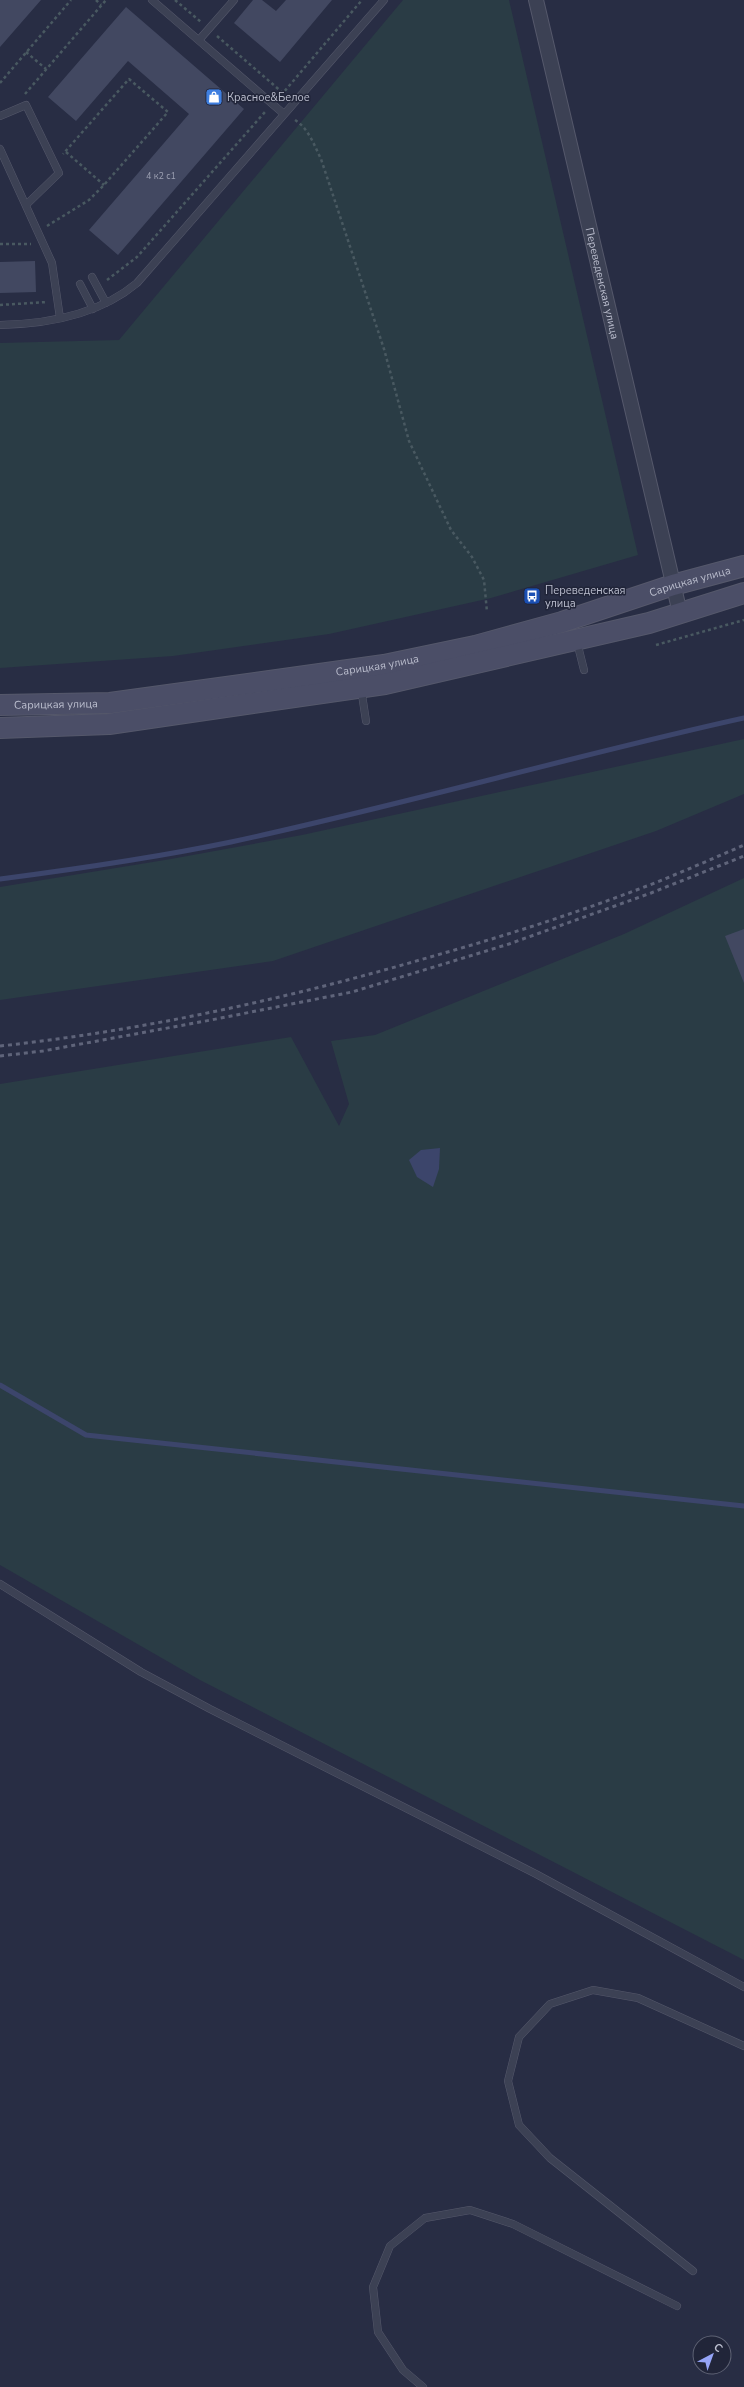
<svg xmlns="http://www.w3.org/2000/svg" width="744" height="2387" font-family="'Nunito Sans',sans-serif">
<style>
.green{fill:#2a3c45}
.water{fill:#3c456b}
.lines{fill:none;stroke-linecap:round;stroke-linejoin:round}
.stream{stroke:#3c456b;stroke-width:5}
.building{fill:#424861}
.lane-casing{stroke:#55586b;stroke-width:8}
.street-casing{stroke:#55586b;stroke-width:16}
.secondary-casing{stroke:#55586b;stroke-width:22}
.path{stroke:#495961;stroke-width:2.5;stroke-dasharray:3 3;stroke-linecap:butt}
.lane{stroke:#3c4154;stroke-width:7}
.street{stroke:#3c4154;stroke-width:14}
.secondary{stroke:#4b4e67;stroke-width:20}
.rail{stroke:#5f647a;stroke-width:3;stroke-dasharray:4 4;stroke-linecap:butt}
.labels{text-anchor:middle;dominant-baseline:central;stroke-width:3;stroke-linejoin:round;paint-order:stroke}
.number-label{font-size:9px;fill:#9ca0b2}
.poi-label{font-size:11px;fill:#babdcd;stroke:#212539;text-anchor:start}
.street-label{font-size:11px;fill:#babdcd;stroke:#212539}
</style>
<rect width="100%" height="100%" fill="#282d44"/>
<path class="green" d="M403,0H509L638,555L491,598L329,634L173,656L0,668V343L119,340Z
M744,739V794L656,831L273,961L0,1000V887L171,859L302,835Z
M744,878V1960L200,1680L0,1565V1084L291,1037L339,1126L349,1104L331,1041L375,1035L624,934Z"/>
<path class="water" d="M440,1148L439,1169L433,1187L417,1177L409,1160L421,1150Z"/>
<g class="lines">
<path class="stream" d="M0,879C77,869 154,858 231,842C403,805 572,756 744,718
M0,1385L86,1435L744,1506"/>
</g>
<path class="building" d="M0,0H41L0,47Z
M253,0H262L276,11L286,0H332L280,62L234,23Z
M126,7L244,109L118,255L89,230L189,114L128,61L76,121L48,97Z
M35,261L36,292L0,293V262Z
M744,929V983L725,936Z"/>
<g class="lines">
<g class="lane-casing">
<path id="lane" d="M152,0L284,114
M199,40L234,0
M0,116L26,105L59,173L26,205
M0,149L52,263L60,318
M92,277L106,303
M80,284L93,309
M0,325C48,324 99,315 137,283L384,0
M577,642L584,670
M361,688L366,721
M0,1584L141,1672L210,1709L536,1874L744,1987
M693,2271L550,2158L519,2125L508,2081L519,2037L550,2004L593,1990L638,1998L744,2046
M423,2387L403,2370L378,2332L373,2287L390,2246L425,2218L470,2210L513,2224L677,2306"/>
</g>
<g class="street-casing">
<g id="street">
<path id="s1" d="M536,0L680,613"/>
</g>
</g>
<g class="secondary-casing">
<g id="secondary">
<path id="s2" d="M0,705L110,703L384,665L475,646L562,622L673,585L744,566"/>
<path d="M0,728L109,724L385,684L649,623L744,593"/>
</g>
</g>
<path class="path" d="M96,0L101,5
M175,0L201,22
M217,36L283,93L362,0
M26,52L46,69
M0,83L71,0
M25,94L106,0
M295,120C309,129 314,145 321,159L384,349L409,441L451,530L472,557L484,580L487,612
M66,152L104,185
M47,226L89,200L104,185L168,112L129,79L63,154
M0,244H31
M107,280L137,257L265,112
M0,305L47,302
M656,645L744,620"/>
<use href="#lane" class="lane"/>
<use href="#street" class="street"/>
<use href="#secondary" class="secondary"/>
<path class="rail" d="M0,1046C148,1030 294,997 437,955C508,935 579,912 647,886C680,873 712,859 744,845
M0,1056L43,1051L211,1020L352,992L509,944L651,893L744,856"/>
</g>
<defs>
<g id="shop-square" transform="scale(0.9)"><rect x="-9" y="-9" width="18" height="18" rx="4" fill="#3f7fe0" stroke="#212539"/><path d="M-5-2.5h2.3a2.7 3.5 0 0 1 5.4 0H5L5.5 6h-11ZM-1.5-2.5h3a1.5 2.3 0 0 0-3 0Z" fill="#fff"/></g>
<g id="bus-square" transform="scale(0.9)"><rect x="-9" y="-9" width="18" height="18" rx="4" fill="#1a4fb4" stroke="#212539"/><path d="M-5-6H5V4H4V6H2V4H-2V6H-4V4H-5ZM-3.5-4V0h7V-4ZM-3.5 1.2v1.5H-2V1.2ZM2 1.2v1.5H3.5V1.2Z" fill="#fff"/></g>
</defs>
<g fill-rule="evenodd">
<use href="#shop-square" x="214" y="97"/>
<use href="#bus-square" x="532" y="596"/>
</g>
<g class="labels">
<g class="number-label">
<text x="161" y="176">4 к2 с1</text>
</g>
<g class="poi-label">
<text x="227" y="97">Красное&amp;Белое</text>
<text x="545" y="590">Переведенская<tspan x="545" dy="13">улица</tspan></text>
</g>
<g class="street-label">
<text stroke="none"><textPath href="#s1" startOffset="291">Переведенская улица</textPath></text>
<text stroke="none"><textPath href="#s2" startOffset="704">Сарицкая улица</textPath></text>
<text stroke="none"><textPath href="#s2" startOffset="380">Сарицкая улица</textPath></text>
<text stroke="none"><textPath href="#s2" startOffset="56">Сарицкая улица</textPath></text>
</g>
</g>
<g transform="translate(712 2355) rotate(41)"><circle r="19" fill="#212539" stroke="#5e6274"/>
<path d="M0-3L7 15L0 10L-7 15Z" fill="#95a4f7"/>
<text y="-6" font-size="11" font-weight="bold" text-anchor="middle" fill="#babdcd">С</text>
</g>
</svg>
